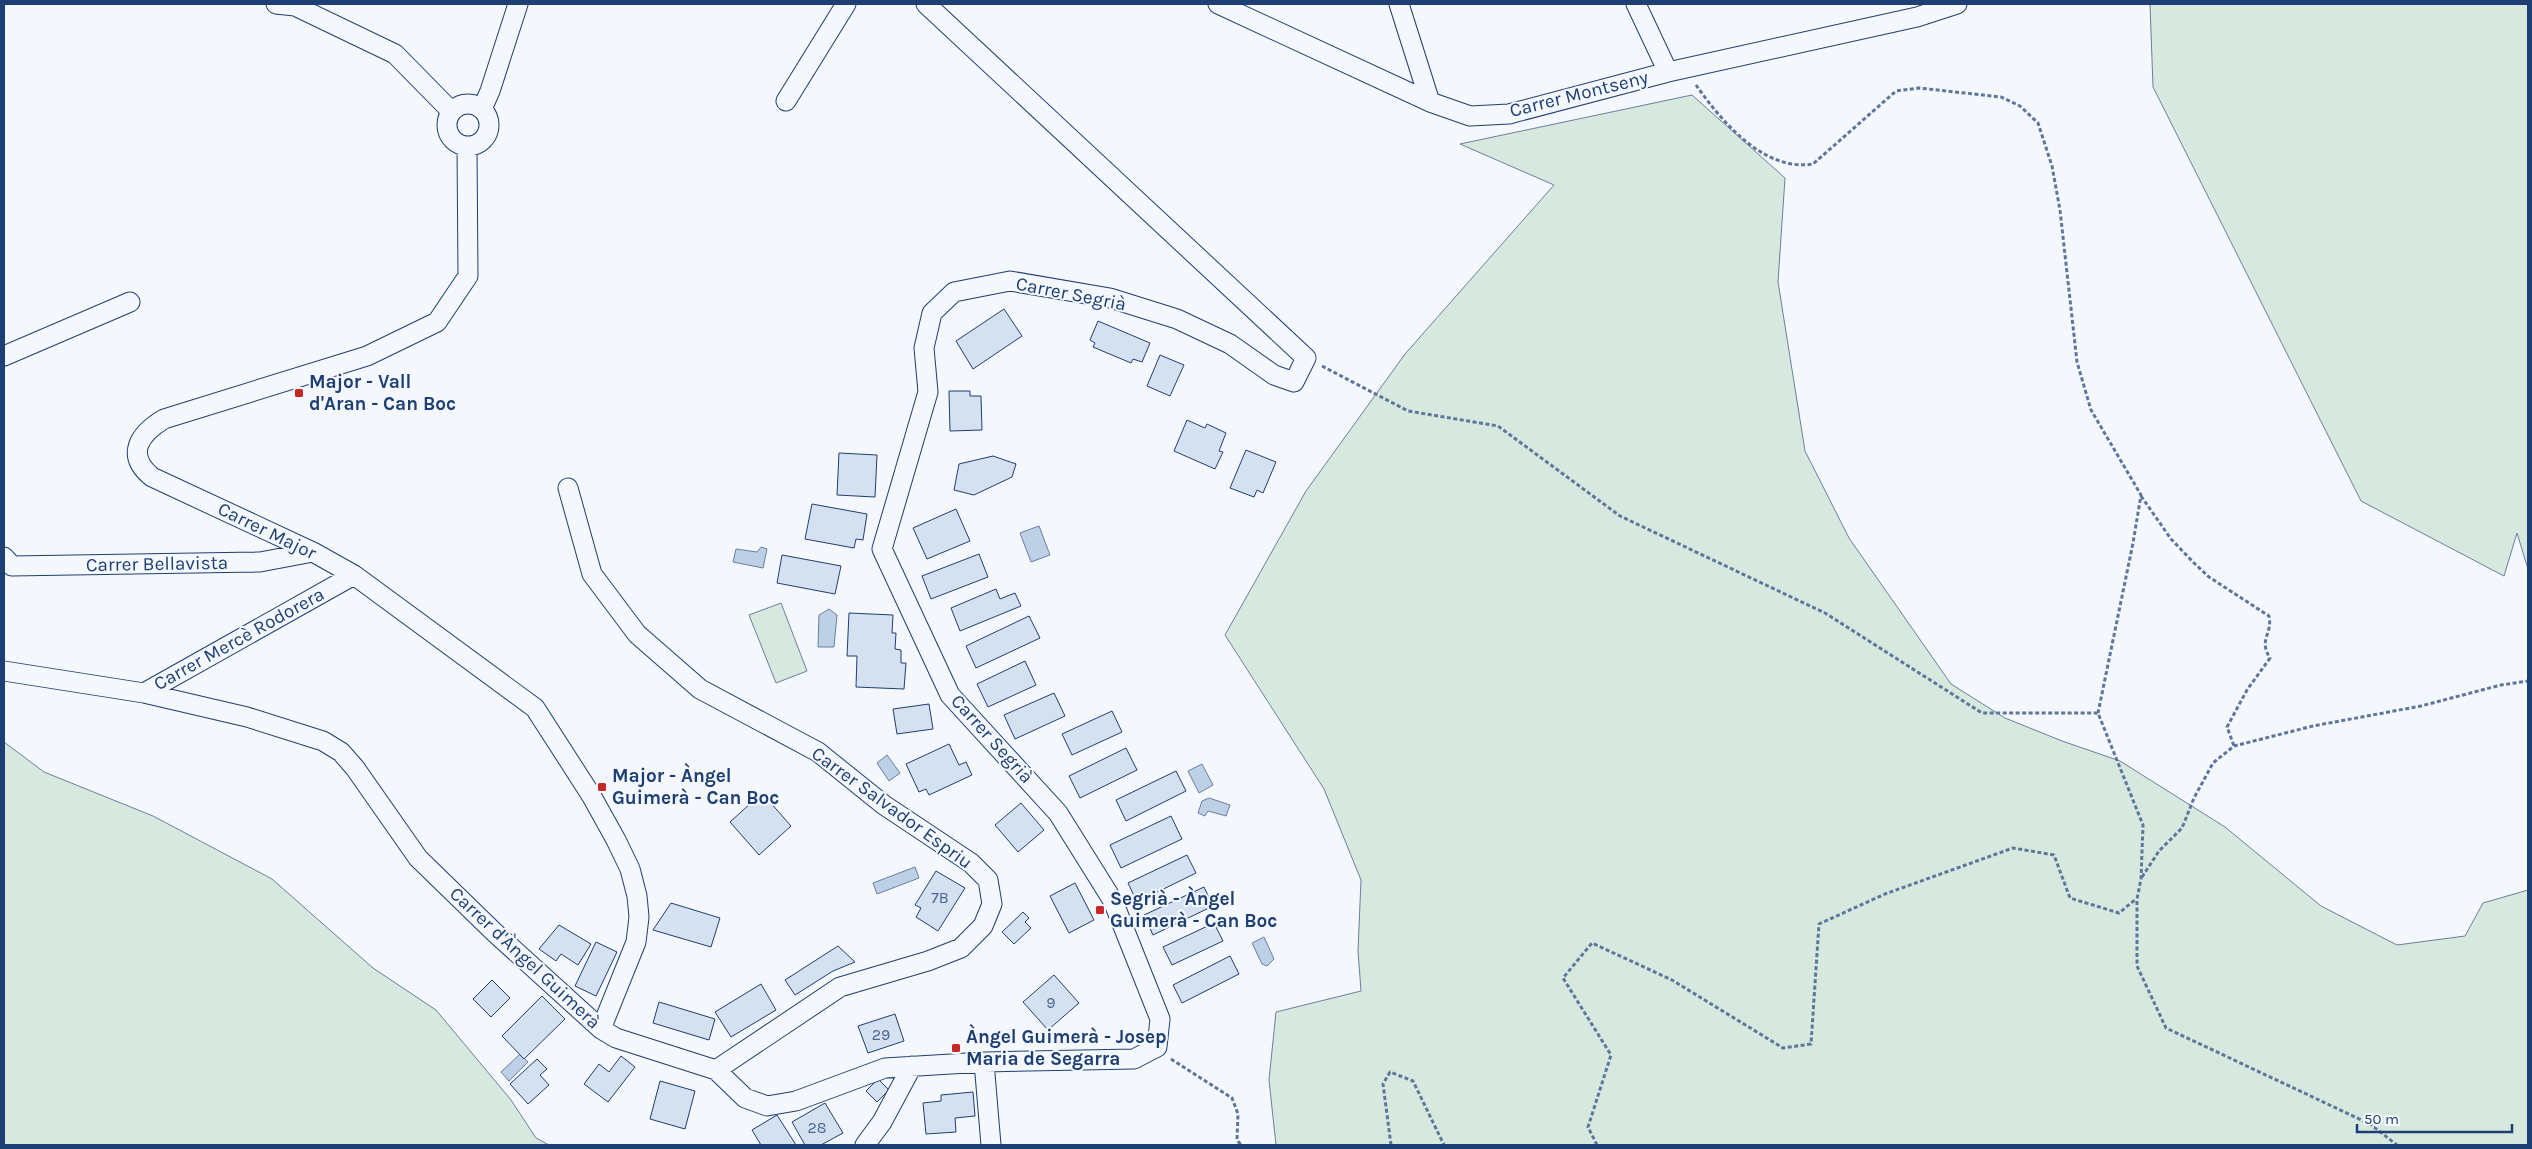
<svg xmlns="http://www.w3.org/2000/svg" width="2532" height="1149" font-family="Karla,sans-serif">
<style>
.green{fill:#d7e8df;stroke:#687fa3}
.water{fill:#bed0e5;stroke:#687fa3}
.building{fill:#d5e0f0;stroke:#1d3f73}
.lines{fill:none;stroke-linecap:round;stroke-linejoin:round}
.street-casing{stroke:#1d3f73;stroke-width:21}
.path{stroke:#5e769c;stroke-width:3;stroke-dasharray:4 2.5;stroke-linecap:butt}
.street{stroke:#f4f7fb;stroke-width:19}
.poi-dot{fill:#c62828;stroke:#f4f7fb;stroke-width:2}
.labels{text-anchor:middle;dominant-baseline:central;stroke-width:4;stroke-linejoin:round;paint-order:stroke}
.number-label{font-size:16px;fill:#4b6792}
.street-label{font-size:19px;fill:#1d3f73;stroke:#f4f7fb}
.poi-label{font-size:19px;font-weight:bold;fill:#1d3f73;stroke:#f4f7fb;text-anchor:start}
</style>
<rect width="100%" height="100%" fill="#f4f7fb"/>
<path class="green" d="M2150,4H2528V569L2517,533L2504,576L2361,501L2153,87Z
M1692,95L1785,178L1778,282L1805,451L1849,538L1951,684L2005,718L2062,741L2120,761L2225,827L2321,906L2397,945L2465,936L2483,903L2528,890V1145H1276L1269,1080L1276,1012L1361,991L1358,951L1361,880L1324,789L1225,635L1306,491L1405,354L1554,185L1460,144Z
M781,603L807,671L776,683L749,615Z
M4,742L44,772L153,816L272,879L373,968L436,1010L511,1100L536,1138L549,1145H4Z"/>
<path class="water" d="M1039,526L1050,555L1031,562L1020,533Z
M761,547L767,549L763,568L733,562L736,549L757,552Z
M829,609L837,615L834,647H818L819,615Z
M887,755L900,773L889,781L877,763Z
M1202,764L1213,785L1199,793L1188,771Z
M1209,798L1230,805L1226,816L1208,811L1205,816L1198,813L1202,801Z
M915,867L919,878L877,894L873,883Z
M1264,937L1274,959L1267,966L1262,964L1252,943Z
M520,1054L528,1062L509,1081L501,1072Z"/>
<path class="building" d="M1004,309L1022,336L973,369L956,341Z
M1098,321L1150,343L1142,362L1133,359L1131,363L1093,347L1095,343L1090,340Z
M1160,355L1184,365L1170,396L1147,386Z
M949,391H970V396H981L982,430L950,431Z
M1187,420L1205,428L1207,424L1226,433L1219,451L1223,452L1215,469L1174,451Z
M1246,450L1276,462L1263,493L1257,490L1254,497L1230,488Z
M839,453L877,455L875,497L837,495Z
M993,456L1016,464L1012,477L974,495L954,490L959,464Z
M812,504L867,514L863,540L856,539L854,548L805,539Z
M956,509L970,541L927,559L913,528Z
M979,554L988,577L931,599L922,576Z
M782,555L841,566L835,594L777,583Z
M996,589L1000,599L1015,593L1021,606L960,631L951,608Z
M849,613L893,615L892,633H896L895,649L901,650V663H906L904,689L856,687L857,656H847Z
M1029,616L1040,638L976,668L966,646Z
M1025,661L1036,685L988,707L977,684Z
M1054,693L1065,716L1015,739L1004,715Z
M929,704L933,729L897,734L893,709Z
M1112,711L1122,732L1072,755L1062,734Z
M949,744L959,765L966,762L972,775L929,795L926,789L919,792L906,764Z
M1126,748L1137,770L1080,798L1069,776Z
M1176,771L1186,791L1126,821L1116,800Z
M762,793L791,826L759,855L730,822Z
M1021,803L1044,830L1018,852L995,825Z
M1171,816L1182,839L1121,868L1110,845Z
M1187,855L1196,873L1137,902L1128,883Z
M936,871L965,888L938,931L916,917L921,908L915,905Z
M1075,883L1094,920L1069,933L1050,896Z
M1204,887L1213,906L1153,935L1144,915Z
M671,903L720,918L711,947L653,930Z
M1023,912L1029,918L1025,922L1031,928L1014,944L1002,932Z
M1214,923L1223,941L1172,965L1163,947Z
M559,925L591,944L578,965L561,954L556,961L539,949Z
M596,942L617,952L596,996L575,986Z
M838,946L855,962L833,971L795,995L785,980Z
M1230,956L1239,974L1182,1003L1173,985Z
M1054,975L1079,1003L1048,1030L1023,1002Z
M492,980L510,998L491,1017L473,999Z
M761,984L776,1010L731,1037L715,1012Z
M542,996L565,1019L524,1059L502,1036Z
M659,1002L715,1019L709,1040L653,1023Z
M895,1014L904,1041L868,1053L858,1026Z
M621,1056L635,1067L608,1102L584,1084L599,1064L609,1072Z
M537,1059L547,1069L540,1075L549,1085L528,1104L510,1084Z
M878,1079L889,1090L877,1102L866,1091Z
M660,1081L695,1091L685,1129L650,1119Z
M973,1092L975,1116L955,1118L956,1132L926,1134L923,1103L941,1101V1095Z
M825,1103L843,1133L821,1145H805L792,1122Z
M777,1115L796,1145H761L752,1130Z"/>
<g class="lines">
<g class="street-casing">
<path id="street" d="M276,4L295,6L395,54L451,111
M1218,4L1430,102L1470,116L1509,114L1668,72L1917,17L1957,4
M1399,4L1430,102
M1636,4L1668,72
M786,101L846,4
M447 125a21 21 0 1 1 42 0a21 21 0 1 1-42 0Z
M482,109L490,91L518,4
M467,146L468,276L437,322L367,356L164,419C139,434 125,455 152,477L313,552L354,575L535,708L591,795L616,840L630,869L637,896L639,917L636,942L601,1029
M4,356L130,302
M568,488L592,574L637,634L700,689L818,752L884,805L971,863L988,880L992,904L983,926L961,948L928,961L840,987L716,1070
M4,557L12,566L260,562L313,552
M4,671L144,693L354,575
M144,693L247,717L323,741L341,752L355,768L418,858L494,932L601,1029L616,1038L716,1070L745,1098L767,1106L796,1101L885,1068L984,1062L1134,1059L1157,1047L1160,1019L1113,901L1058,813L950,695L882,549L928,392L924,348L932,313L954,292L1010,281L1110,298L1177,319L1230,344L1274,375L1294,382L1306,358L926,4
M984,1062L991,1145
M865,1145L882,1122L912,1066"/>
</g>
<path class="path" d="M1696,85C1722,122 1764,172 1813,164L1896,91L1919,88L2001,97L2020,106L2038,123L2052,166L2060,210L2077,362L2091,410L2141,495L2133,543L2098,713
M1322,366L1408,411L1498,426L1620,516L1825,613L1982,713H2098L2143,825L2141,879L2137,899V966L2166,1028L2370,1124L2397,1145
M2141,496L2171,539L2194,563L2209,577L2269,616C2273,634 2258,639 2270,658L2247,690L2227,727L2234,746
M2142,877L2159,851L2182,828L2194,798L2213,763L2234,746L2313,726L2421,706L2501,685L2528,681
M1171,1059L1232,1098L1238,1114L1237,1140L1241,1145
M1391,1145L1383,1084L1390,1072L1413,1081L1444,1145
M1597,1145L1588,1127L1611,1055L1563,978L1592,943L1672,980L1783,1048L1811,1044L1819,924L1885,894L2013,848L2054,855L2070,898L2119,913L2136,899"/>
<use href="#street" class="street"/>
</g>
<g class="poi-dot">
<rect x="294" y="388" width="10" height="10" rx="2.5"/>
<rect x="597" y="782" width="10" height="10" rx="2.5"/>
<rect x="1095" y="905" width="10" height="10" rx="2.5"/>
<rect x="951" y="1043" width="10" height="10" rx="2.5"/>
</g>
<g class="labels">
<g class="number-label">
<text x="940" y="897">7B</text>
<text x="1051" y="1002">9</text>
<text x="881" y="1034">29</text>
<text x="817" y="1127">28</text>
</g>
<g class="street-label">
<text transform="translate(1579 94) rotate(-14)">Carrer Montseny</text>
<text transform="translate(1071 294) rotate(11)">Carrer Segrià</text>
<text transform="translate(267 531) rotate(26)">Carrer Major</text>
<text transform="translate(157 564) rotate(-1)">Carrer Bellavista</text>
<text transform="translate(239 639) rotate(-29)">Carrer Mercè Rodorera</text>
<text transform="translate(992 739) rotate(48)">Carrer Segrià</text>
<text transform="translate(892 808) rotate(36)">Carrer Salvador Espriu</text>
<text transform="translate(525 958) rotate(43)">Carrer d'Àngel Guimerà</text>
</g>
<g class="poi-label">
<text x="309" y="382">Major - Vall<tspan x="309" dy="22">d'Aran - Can Boc</tspan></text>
<text x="612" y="776">Major - Àngel<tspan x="612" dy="22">Guimerà - Can Boc</tspan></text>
<text x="1110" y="899">Segrià - Àngel<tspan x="1110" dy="22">Guimerà - Can Boc</tspan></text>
<text x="966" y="1037">Àngel Guimerà - Josep<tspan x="966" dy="22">Maria de Segarra</tspan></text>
</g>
</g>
<rect width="2532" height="1149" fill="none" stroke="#1d3f73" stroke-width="10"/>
<path d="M2357 1124v8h155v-8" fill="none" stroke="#1d3f73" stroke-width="2.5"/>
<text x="2364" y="1124" font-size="15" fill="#1d3f73" stroke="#f4f7fb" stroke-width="4" paint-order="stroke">50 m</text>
</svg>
